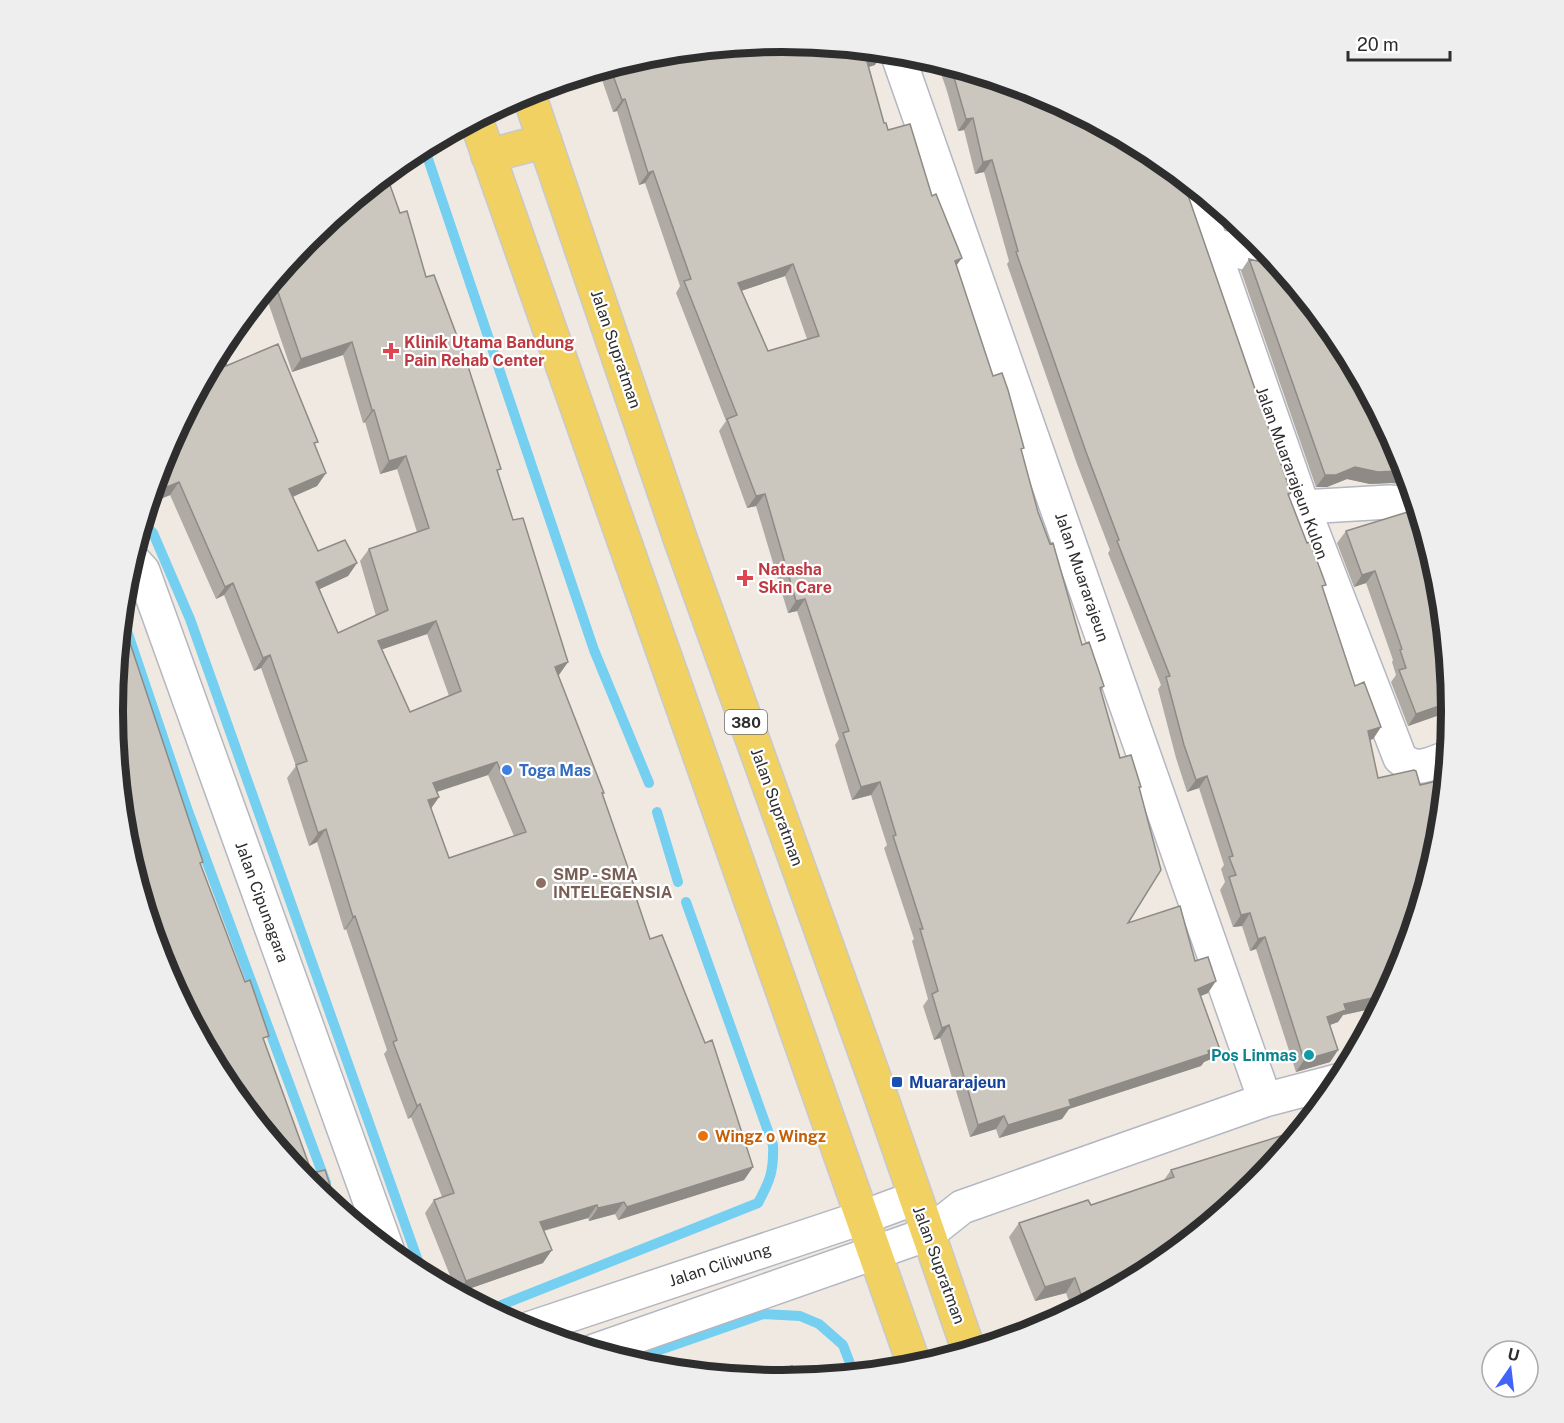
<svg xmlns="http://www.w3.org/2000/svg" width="1564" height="1423" font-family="'Public Sans',sans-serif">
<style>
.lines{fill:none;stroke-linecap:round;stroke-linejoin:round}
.stream{stroke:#75cff0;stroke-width:10}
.street-casing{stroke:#b4b7c1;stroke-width:36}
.secondary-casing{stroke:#b4b7c1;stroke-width:36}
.primary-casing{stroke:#c9c9c9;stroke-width:36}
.street{stroke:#fff;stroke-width:33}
.secondary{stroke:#fff;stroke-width:33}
.primary{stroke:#f2d163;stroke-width:33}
.wall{fill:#afaba4;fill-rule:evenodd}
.shaded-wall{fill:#8e8b86}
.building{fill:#cbc7bf;stroke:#8e8b86;stroke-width:1.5;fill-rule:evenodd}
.health-dot{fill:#e0444e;stroke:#fff;stroke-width:2}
.shop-dot{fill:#3f7fe0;stroke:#fff;stroke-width:2}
.education-dot{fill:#8d6e63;stroke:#fff;stroke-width:2}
.culture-dot{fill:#0f9aa8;stroke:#fff;stroke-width:2}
.transit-dot{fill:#1a4fb4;stroke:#fff;stroke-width:2}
.food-dot{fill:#e8710a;stroke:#fff;stroke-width:2}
.labels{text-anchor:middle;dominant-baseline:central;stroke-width:4.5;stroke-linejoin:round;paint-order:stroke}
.shield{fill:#fff;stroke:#6d6d6d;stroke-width:1.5}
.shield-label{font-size:15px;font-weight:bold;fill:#2e2e2e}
.health-label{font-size:16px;font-weight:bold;fill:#be3a42;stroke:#fff;text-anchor:start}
.street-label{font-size:16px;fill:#2e2e2e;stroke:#fff}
.shop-label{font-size:16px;font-weight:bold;fill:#366cbe;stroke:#fff;text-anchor:start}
.education-label{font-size:16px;font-weight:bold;fill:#785e54;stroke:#fff;text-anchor:start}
.culture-label{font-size:16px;font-weight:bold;fill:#0d838f;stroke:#fff;text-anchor:end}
.transit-label{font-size:16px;font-weight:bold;fill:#164399;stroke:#fff;text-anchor:start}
.food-label{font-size:16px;font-weight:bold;fill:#c56008;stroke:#fff;text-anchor:start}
.rim{fill:none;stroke:#2e2e2e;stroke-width:8}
</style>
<rect width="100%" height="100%" fill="#efe9e1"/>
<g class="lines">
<path class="stream" d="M424,147L594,650L649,783
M143,522L153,533L190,619L423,1275
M122,616L188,811L326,1183
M657,812L678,882
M489,1310L758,1203C770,1181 774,1171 773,1145L686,902
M628,1361L763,1314L800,1316L819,1324L843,1345L854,1374"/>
<g class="street-casing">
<path id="street" d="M897,53L1265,1100
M1191,185L1303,507L1400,758C1417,773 1429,764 1447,758
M1213,245L1273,260
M1303,507L1389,502L1416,505
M132,559L143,571L387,1249
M928,1234L962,1207L1265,1100L1341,1080"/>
</g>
<g class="secondary-casing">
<path id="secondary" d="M525,1330L861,1218L915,1198
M594,1351L928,1234"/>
</g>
<g class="primary-casing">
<path id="primary" d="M528,92L681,541L879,1091L969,1351
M476,120L915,1367
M488,156L545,141"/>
</g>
<use href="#street" class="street"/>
<use href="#secondary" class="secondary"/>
<use href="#primary" class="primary"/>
</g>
<path class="wall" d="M652,55L875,65L869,67L884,123L932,196L956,266L993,376L1021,452L1038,512L1082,645L1104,686L1101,691L1120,758L1139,789L1128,923L1195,961L1208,993L1200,996L1219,1047L1211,1059L1204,1062L1201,1066L1069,1109L1062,1119L999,1138L996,1129L970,1137L940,1038L934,1040L923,1006L928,999L912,941L914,939L884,848L887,845L871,795L852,800L835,745L839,739L797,611L788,613L756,506L747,508L719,431L726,421L676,293L680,286L645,183L639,185L617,111L613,112L599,71ZM785,276L807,339L768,351L741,291Z
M937,62L1039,93L1291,493L1289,496L1323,589L1355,686L1381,727L1373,739L1370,740L1400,968L1380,1007L1343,1015L1338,1022L1330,1025L1338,1050L1330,1062L1296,1072L1256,949L1250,951L1242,926L1233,927L1220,890L1225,882L1221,869L1224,865L1199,788L1187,792L1176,758L1158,689L1161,685L1108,553L1110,550L1077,464L1007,264L1009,261L984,172L975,174L964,130L958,131L947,91Z
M400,213L426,277L498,473L513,520L568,662L558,675L603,795L650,939L753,1167L744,1180L618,1220L615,1214L589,1221L588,1218L544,1231L543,1263L457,1293L425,1213L434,1200L442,1197L411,1117L408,1119L384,1054L387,1050L346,929L344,930L317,842L309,846L287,778L296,766L261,668L254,671L224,595L216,599L170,495L158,500L154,487L164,455L226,366L315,446L326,473L317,486L293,497L318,551L357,563L348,576L319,589L338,633L376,616L360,561L369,549L417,532L397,469L380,474L365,422L363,423L343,355L292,372L268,302L255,303L309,238ZM427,634L449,696L410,712L382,649ZM488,775L514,836L449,858L431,808L439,797L437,792Z
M1249,259L1391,483L1370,484L1347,479L1327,487H1316L1241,271Z
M1346,531L1422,565L1451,711L1408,726L1391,682L1396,675L1392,662L1393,660L1366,583L1354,587L1337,543Z
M1300,1130L1154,1268L1073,1312L1066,1293L1035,1301L1009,1237L1019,1223L1091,1205L1164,1180L1171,1170Z"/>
<path class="shaded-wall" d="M883,53L875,65L858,70L866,58Z
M625,99L617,111L613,112L622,100Z
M973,118L964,130L958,131L966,119Z
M992,160L984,172L975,174L983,162Z
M653,171L645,183L639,185L648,173Z
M962,258L953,270L955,261Z
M793,264L785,276L729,295L738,283Z
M277,289L268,302L255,303L266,290Z
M352,342L343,355L292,372L301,359Z
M372,410H374L365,422L363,423Z
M406,456L397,469L380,474L389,461Z
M1355,467L1406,472L1410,485L1391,483L1370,484L1347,479L1327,487H1316L1325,475Z
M326,473L317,486L280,502L289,489Z
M179,482L170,495L158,500L167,487Z
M765,494L756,506L747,508L756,496Z
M1420,558L1426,560L1417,572Z
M357,563L348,576L307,595L316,582Z
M1375,571L1366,583L1354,587L1362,575Z
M233,583L224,595L216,599L225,587Z
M805,599L797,611L788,613L796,601Z
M132,617L122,631L123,622Z
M436,621L427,634L369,654L378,641Z
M270,655L261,668L254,671L263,658Z
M568,662L559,675L546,679L555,667Z
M1451,702V711L1408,726L1416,714Z
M1381,727L1373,739L1360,743L1368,731Z
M497,762L488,775L424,796L433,783Z
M1207,776L1199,788L1187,792L1196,780Z
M880,782L871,795L852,800L861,787Z
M439,797L430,810L428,800Z
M326,829L317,842L309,846L318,833Z
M1250,913L1242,926L1233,927L1241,915Z
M355,916L346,929L344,930L353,917Z
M1265,937L1256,949L1250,951L1258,939Z
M1216,981L1208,993L1189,1001L1198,989Z
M1386,995L1380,1007L1343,1015L1338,1022L1319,1029L1327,1017L1344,1004Z
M949,1025L940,1038L934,1040L942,1028Z
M1219,1047L1211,1059L1204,1062L1201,1066L1069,1109L1062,1119L999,1138L1008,1125L1069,1100Z
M1338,1050L1330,1062L1296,1072L1304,1060Z
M420,1104L411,1117L408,1119L417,1106Z
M1004,1116L996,1129L970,1137L978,1125Z
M753,1167L744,1180L618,1220L627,1207Z
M624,1202L615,1214L589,1221L598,1208Z
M597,1205L588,1218L531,1234L540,1222Z
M552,1250L543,1263L457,1293L466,1281Z
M1075,1278L1066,1293L1035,1301L1045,1287Z"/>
<path class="building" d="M782,42L883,52V53L866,58L884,123H886L888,130L910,124L932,196L936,194L962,258L955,261L993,376L1002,373L1008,390L1024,448L1021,449L1038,512L1050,544L1053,543L1082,645L1089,642L1104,686L1100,688L1120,758L1131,755L1141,787H1139L1161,870L1128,923L1180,906L1195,961L1208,957L1216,981L1198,989L1219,1047L1208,1051L1209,1054L1069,1100L1071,1106L1008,1125L1004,1116L978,1125L949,1025L942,1028L932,994L938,991L920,929H923L893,836L896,835L880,782L861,787L843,733L849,731L805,599L796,601L765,494L756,496L727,419L737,415L684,281L691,279L653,171L648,173L625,99L622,100L610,67L652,55ZM793,264L819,336L768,351L738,283Z
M951,67L1039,93L1154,155L1182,178L1291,493L1288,494L1307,543L1310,542L1326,585L1322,586L1355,686L1364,682L1381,727L1368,731L1378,778L1414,770L1416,771L1420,785L1445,779L1439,842L1400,968L1386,995L1344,1004L1346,1010L1327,1017L1338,1050L1304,1060L1265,937L1258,939L1250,913L1241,915L1229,877L1236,875L1229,857L1233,856L1207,776L1196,780L1184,745L1166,677L1170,676L1117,541L1119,540L1086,452L1016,252L1018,251L992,160L983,162L973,118L966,119Z
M386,174L400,213L407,211L426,277L434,275L466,360L501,469L497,470L513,520L523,518L568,662L555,667L604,793H602L635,888L633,889L650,939L662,935L705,1043L712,1040L753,1167L627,1207L624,1202L598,1208L597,1205L540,1222L552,1250L466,1281L434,1200L454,1193L420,1104L417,1106L393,1042L397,1040L355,916L353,917L326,829L318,833L296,765L307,761L270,655L263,658L233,583L225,587L179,482L167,487L160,466L164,455L227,337L226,366L278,344L318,442L314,443L326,473L289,489L318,551L345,540L357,563L316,582L338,633L388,610L369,549L429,528L406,456L389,461L374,410H372L352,342L301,359L277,289L266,290L309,238ZM436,621L461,691L410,712L378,641ZM497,762L526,832L449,858L428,800L439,797L433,783Z
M1249,259L1278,266L1339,340L1401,456L1406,472L1399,471L1378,472L1355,467L1336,475H1325Z
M1411,511L1426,560L1420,558L1444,631L1451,702L1416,714L1399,670L1406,668L1400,650L1402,649L1375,571L1362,575L1346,531Z
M124,594L132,617L123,622L203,862L200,863L245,982L250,980L269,1036L263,1038L312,1173L325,1170L338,1209L308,1185L225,1083L163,967L125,842L112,711Z
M1300,1130L1255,1185L1154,1268L1085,1305L1075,1278L1045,1287L1019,1223L1088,1200L1091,1205L1174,1177L1171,1170Z
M792,1366L797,1380L782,1381L753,1378Z"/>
<g class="health-dot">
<path d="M388 342h6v6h6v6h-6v6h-6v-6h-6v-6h6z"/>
<path d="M742 569h6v6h6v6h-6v6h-6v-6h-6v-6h6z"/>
</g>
<circle class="shop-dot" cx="507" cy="770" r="6"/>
<circle class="education-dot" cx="541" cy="883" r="6"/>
<circle class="culture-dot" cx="1309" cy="1055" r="6"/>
<rect class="transit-dot" x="891" y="1076" width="12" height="12" rx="3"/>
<circle class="food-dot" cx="703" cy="1136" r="6"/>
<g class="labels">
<rect class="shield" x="725" y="710" width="42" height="24" rx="4.5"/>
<g class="shield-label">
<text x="746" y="722">380</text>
</g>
<g class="health-label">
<text x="404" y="342">Klinik Utama Bandung<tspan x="404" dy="18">Pain Rehab Center</tspan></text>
<text x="758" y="569">Natasha<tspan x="758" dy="18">Skin Care</tspan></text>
</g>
<g class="street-label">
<text transform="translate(616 349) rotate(71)">Jalan Supratman</text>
<text transform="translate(1292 473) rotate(70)">Jalan Muararajeun Kulon</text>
<text transform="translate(1082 577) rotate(71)">Jalan Muararajeun</text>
<text transform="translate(777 807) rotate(70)">Jalan Supratman</text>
<text transform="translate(262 902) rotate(70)">Jalan Cipunagara</text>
<text transform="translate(720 1265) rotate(-18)">Jalan Ciliwung</text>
<text transform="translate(939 1265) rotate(70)">Jalan Supratman</text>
</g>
<g class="shop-label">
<text x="519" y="770">Toga Mas</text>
</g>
<g class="education-label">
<text x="553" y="874">SMP - SMA<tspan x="553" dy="18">INTELEGENSIA</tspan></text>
</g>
<g class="culture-label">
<text x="1297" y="1055">Pos Linmas</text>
</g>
<g class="transit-label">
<text x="909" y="1082">Muararajeun</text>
</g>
<g class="food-label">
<text x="715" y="1136">Wingz o Wingz</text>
</g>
</g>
<path d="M0 0H1564V1423H0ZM123 711a659 659 0 1 1 1318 0a659 659 0 1 1-1318 0Z" fill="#eee" fill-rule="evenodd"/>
<path class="rim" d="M123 711a659 659 0 1 1 1318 0a659 659 0 1 1-1318 0Z"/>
<g transform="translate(1510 1369) rotate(14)"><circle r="28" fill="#ffffff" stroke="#ababab" stroke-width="1.5"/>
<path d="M0-4.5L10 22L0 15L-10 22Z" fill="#4264fb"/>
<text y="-9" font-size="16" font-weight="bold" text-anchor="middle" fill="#2e2e2e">U</text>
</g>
<path d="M1348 51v9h102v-9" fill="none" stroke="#2e2e2e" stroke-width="3"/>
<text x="1357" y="51" font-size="18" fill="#2e2e2e" stroke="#ffffff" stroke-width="4.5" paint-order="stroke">20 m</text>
</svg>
